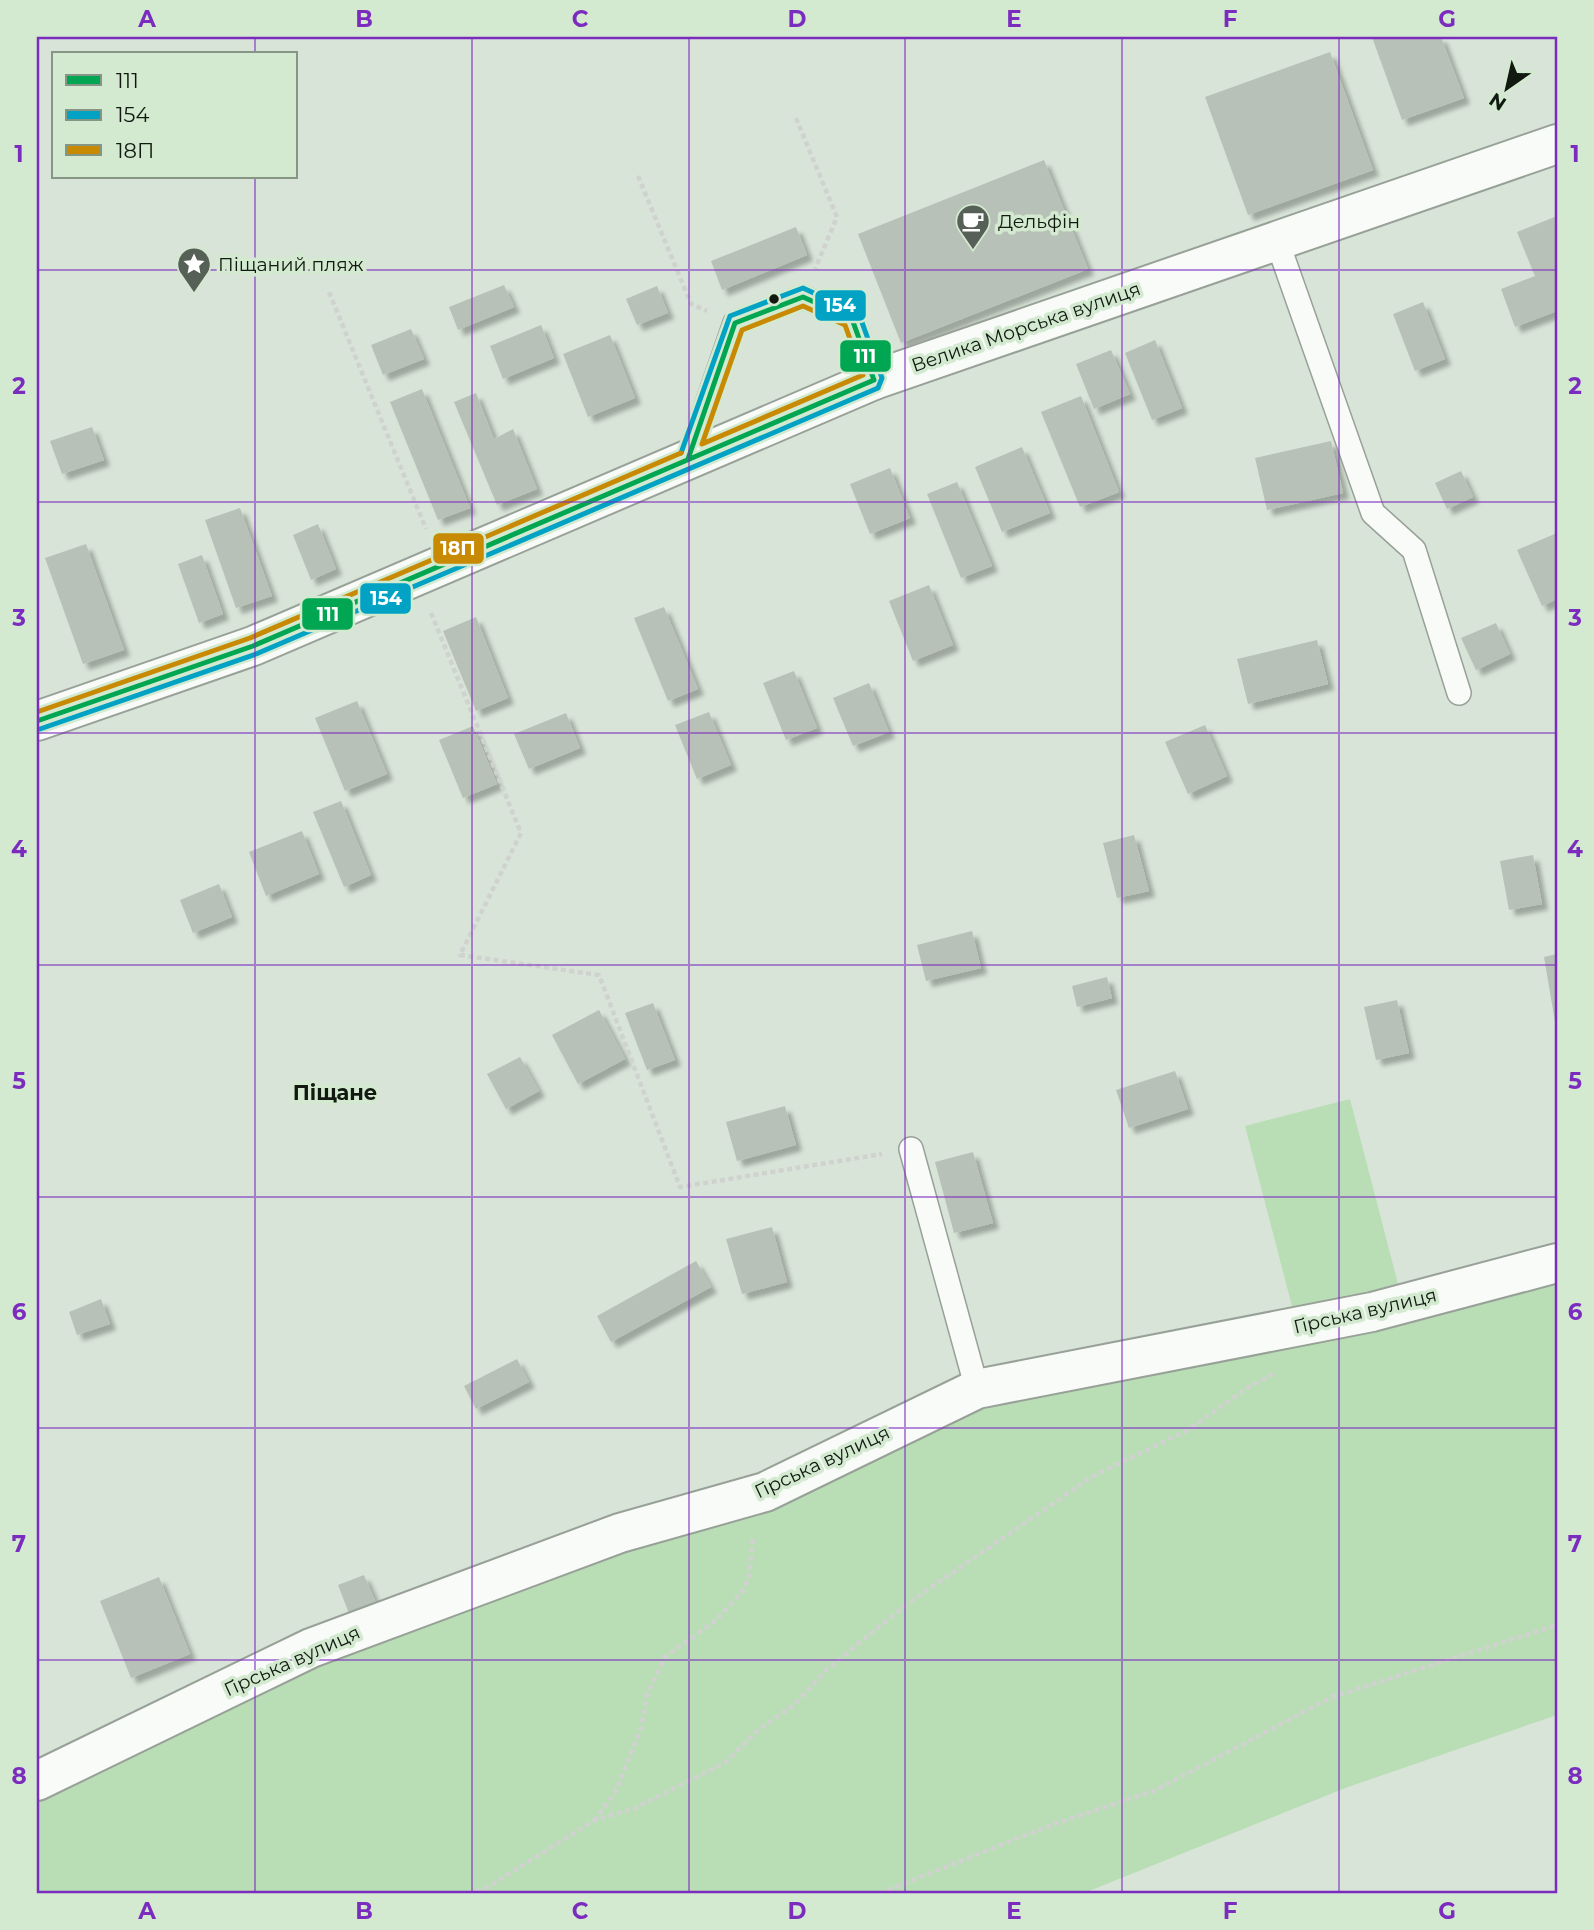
<svg xmlns="http://www.w3.org/2000/svg" width="1594" height="1930" font-family="Montserrat,sans-serif">
<style>
.green{fill:#b9deb6}
.building{fill:#b8c1b7;filter:url(#shadow)}
.lines{fill:none;stroke-linecap:round;stroke-linejoin:round}
.service-casing{stroke:#98a197;stroke-width:26}
.minor-casing{stroke:#98a197;stroke-width:42}
.tertiary-casing{stroke:#98a197;stroke-width:42}
.path{stroke:#cfd2ce;stroke-width:4.5;stroke-dasharray:5 3.5;stroke-linecap:butt}
.service{stroke:#f9fbf9;stroke-width:23}
.minor{stroke:#f9fbf9;stroke-width:38}
.tertiary{stroke:#f9fbf9;stroke-width:38}
.bus-1-casing{stroke:#d3ead1;stroke-width:10}
.bus-2-casing{stroke:#d3ead1;stroke-width:10}
.bus-3-casing{stroke:#d3ead1;stroke-width:10}
.bus-1{stroke:#00a651;stroke-width:5}
.bus-2{stroke:#01a2c4;stroke-width:5}
.bus-3{stroke:#c98a03;stroke-width:5}
.grid{fill:none;stroke:#7b2cbf;stroke-width:2;stroke-opacity:0.55}
.bus-dot{fill:#111910;stroke:#d3ead1;stroke-width:2.5}
.labels{text-anchor:middle;dominant-baseline:central;stroke-width:7;stroke-linejoin:round;paint-order:stroke}
.poi-label{font-size:19px;fill:#111910;stroke:#d3ead1;text-anchor:start}
.street-label{font-size:19px;fill:#111910;stroke:#d3ead1}
.neighbourhood-label{font-size:21px;font-weight:bold;fill:#111910;stroke:#d3ead1}
.line-badge{stroke:#d3ead1;stroke-width:2.5}
.badge-label{font-size:19px;text-anchor:middle;font-weight:bold;fill:#fff}
.neatline{fill:none;stroke:#7b2cbf;stroke-width:2.5}
.grid-label{font-size:23px;text-anchor:middle;font-weight:bold;fill:#7b2cbf}
</style>
<defs>
<filter id="shadow"><feDropShadow dx="6" dy="6" stdDeviation="2" flood-color="#0004"/></filter>
</defs>
<rect width="100%" height="100%" fill="#d8e4d7"/>
<path class="green" d="M1350,1099L1398,1284L1293,1310L1245,1126Z
M1557,1263V1715L1348,1787L1084,1893H37V1781L977,1389Z"/>
<path class="building" d="M1372,37H1441L1464,98L1402,120Z
M1330,52L1373,170L1248,215L1205,97Z
M1044,160L1088,269L901,343L858,234Z
M1557,216V311L1515,327L1501,289L1535,276L1517,232Z
M796,227L807,255L722,290L711,261Z
M504,285L514,307L458,330L449,307Z
M657,286L668,313L637,325L626,299Z
M1423,302L1445,359L1415,371L1393,314Z
M541,325L554,358L503,379L490,346Z
M411,329L424,359L383,375L371,345Z
M610,335L635,398L588,417L563,354Z
M1155,340L1182,408L1152,420L1125,353Z
M1111,350L1130,394L1094,409L1076,364Z
M422,389L470,508L438,520L390,402Z
M476,393L494,439L513,429L537,489L497,505L454,402Z
M1081,396L1119,492L1080,507L1041,412Z
M92,427L104,460L62,474L50,441Z
M1331,441L1343,493L1267,510L1255,458Z
M1022,447L1050,513L1002,532L975,467Z
M890,468L910,518L870,534L850,484Z
M1461,471L1473,497L1447,509L1435,483Z
M957,482L992,566L961,578L927,494Z
M240,508L272,596L236,608L205,520Z
M318,524L336,569L311,580L293,535Z
M1557,533V599L1542,606L1517,550Z
M86,544L124,650L83,664L45,558Z
M202,555L223,614L199,623L178,564Z
M929,585L953,645L913,661L889,601Z
M664,607L698,689L668,701L634,618Z
M476,617L508,698L476,711L443,631Z
M1496,623L1510,654L1476,670L1461,638Z
M1317,640L1328,684L1248,704L1237,659Z
M794,671L817,728L786,740L763,683Z
M869,683L889,732L853,746L833,698Z
M357,701L387,774L345,791L315,718Z
M709,712L731,765L697,779L675,725Z
M566,713L580,748L529,769L514,734Z
M1205,725L1227,776L1188,794L1165,742Z
M473,726L497,784L463,798L439,740Z
M341,801L371,875L344,887L313,812Z
M302,831L319,874L266,896L249,852Z
M1134,835L1149,891L1117,898L1103,843Z
M1533,855L1542,904L1509,910L1500,861Z
M219,884L232,917L193,933L180,900Z
M972,931L981,968L926,981L917,945Z
M1557,954V1021L1555,1022L1544,957Z
M1107,977L1112,998L1077,1007L1072,986Z
M1397,1000L1409,1053L1376,1060L1364,1007Z
M653,1003L675,1060L647,1070L625,1013Z
M599,1010L625,1059L578,1084L552,1035Z
M520,1057L539,1091L506,1109L487,1074Z
M1175,1071L1188,1109L1129,1128L1116,1090Z
M785,1106L796,1145L737,1161L726,1122Z
M973,1152L993,1223L954,1233L935,1162Z
M772,1227L787,1282L742,1294L726,1239Z
M696,1261L711,1287L611,1342L597,1316Z
M101,1299L110,1324L77,1335L69,1312Z
M517,1359L529,1382L476,1409L464,1386Z
M364,1575L379,1610L352,1621L338,1585Z
M159,1577L190,1654L131,1678L100,1601Z"/>
<g class="lines">
<g class="service-casing">
<path id="service" d="M1277,241L1373,513L1414,550L1459,693
M688,459L735,323L803,297L852,319L874,380
M911,1149L977,1389"/>
</g>
<g class="minor-casing">
<path id="minor" d="M874,380L1557,144
M37,1781L311,1648L620,1533L765,1492L977,1389L1372,1312L1557,1263"/>
</g>
<g class="tertiary-casing">
<path id="tertiary" d="M37,721L253,646L874,380"/>
</g>
<path class="path" d="M796,118L837,217L815,269
M638,176L691,304L707,311
M329,292L426,529
M431,613L521,833L460,955L599,975L680,1187L882,1154
M594,1821L615,1793L641,1728L647,1695L665,1657L716,1620L743,1591L749,1576L753,1538
M468,1893L485,1889L593,1821L635,1808L726,1762L757,1731L794,1705L826,1670L907,1604L1093,1476L1188,1430L1247,1388L1273,1374
M880,1893L1054,1824L1154,1791L1332,1697L1557,1625"/>
<use href="#service" class="service"/>
<use href="#minor" class="minor"/>
<use href="#tertiary" class="tertiary"/>
<g class="bus-1-casing">
<path id="bus-1" d="M37,721L253,646L874,380L852,319L803,297L735,323L688,459"/>
</g>
<g class="bus-2-casing">
<path id="bus-2" d="M40,729L256,654L878,388L882,378L859,314L803,288L730,316L681,453"/>
</g>
<g class="bus-3-casing">
<path id="bus-3" d="M803,306L845,325L863,375L702,444L742,330Z
M37,712L250,638L681,453"/>
</g>
<use href="#bus-1" class="bus-1"/>
<use href="#bus-2" class="bus-2"/>
<use href="#bus-3" class="bus-3"/>
</g>
<path class="grid" d="M255,37V54M472,37V1893M689,37V1893M905,37V1893M1122,37V1893M1339,37V1893M255,177V1893M37,270H1557M37,502H1557M37,733H1557M37,965H1557M37,1197H1557M37,1428H1557M37,1660H1557"/>
<defs>
<g id="cafe-pin" transform="scale(1.75)"><path d="M0 17L-7.5 6A9.5 9.5 0 1 1 7.5 6Z" fill="#576056" stroke="#d3ead1"/><path d="M-5.5-4.5H6V0H3Q3 3.5 0 3.5H-2.5Q-5.5 3.5-5.5 0ZM3-3.2v2h1.7v-2ZM-6 4.5H4V6H-6Z" fill="#fff"/></g>
<g id="sight-pin" transform="scale(1.75)"><path d="M0 17L-7.5 6A9.5 9.5 0 1 1 7.5 6Z" fill="#576056" stroke="#d3ead1"/><path d="M0-6L1.8-2.2L6-1.7L2.9 1.2L3.7 5.4L0 3.3L-3.7 5.4L-2.9 1.2L-6-1.7L-1.8-2.2Z" fill="#fff"/></g>
</defs>
<g fill-rule="evenodd">
<use href="#cafe-pin" x="973" y="221"/>
<use href="#sight-pin" x="194" y="264"/>
</g>
<circle class="bus-dot" cx="774" cy="299" r="6"/>
<g class="labels">
<g class="poi-label">
<text x="998" y="221">Дельфін</text>
<text x="218" y="264">Піщаний пляж</text>
</g>
<g class="street-label">
<text transform="translate(1026 327) rotate(-19)">Велика Морська вулиця</text>
<text transform="translate(1365 1311) rotate(-13)">Гірська вулиця</text>
<text transform="translate(822 1462) rotate(-25)">Гірська вулиця</text>
<text transform="translate(292 1661) rotate(-24)">Гірська вулиця</text>
</g>
<g class="neighbourhood-label">
<text x="335" y="1092">Піщане</text>
</g>
</g>
<g class="line-badge">
<rect x="814" y="289" width="53" height="33" rx="7" fill="#01a2c4"/>
<rect x="839" y="339" width="53" height="34" rx="7" fill="#00a651"/>
<rect x="432" y="532" width="53" height="33" rx="7" fill="#c98a03"/>
<rect x="359" y="582" width="53" height="33" rx="7" fill="#01a2c4"/>
<rect x="301" y="597" width="53" height="34" rx="7" fill="#00a651"/>
</g>
<g class="badge-label">
<text x="840" y="312">154</text>
<text x="865" y="363">111</text>
<text x="458" y="555">18П</text>
<text x="386" y="605">154</text>
<text x="328" y="621">111</text>
</g>
<rect width="1594" height="1930" fill="none" stroke="#d3ead1" stroke-width="77"/>
<rect x="52" y="52" width="245" height="126" fill="#d3ead1" stroke="#859684" stroke-width="2"/>
<rect x="66" y="75" width="35" height="10" fill="#00a651" stroke="#859684" stroke-width="2"/>
<text x="116" y="88" font-size="21" fill="#111910">111</text>
<rect x="66" y="110" width="35" height="10" fill="#01a2c4" stroke="#859684" stroke-width="2"/>
<text x="116" y="122" font-size="21" fill="#111910">154</text>
<rect x="66" y="145" width="35" height="10" fill="#c98a03" stroke="#859684" stroke-width="2"/>
<text x="116" y="158" font-size="21" fill="#111910">18П</text>
<g transform="translate(1507 88) rotate(214)" stroke="#d3ead1" stroke-width="5" paint-order="stroke">
<path d="M0-5L12 26L0 18L-12 26Z" fill="#111910"/>
<text y="-10" font-size="19" font-weight="bold" text-anchor="middle" fill="#111910">N</text>
</g>
<rect x="38" y="38" width="1518" height="1854" class="neatline"/>
<g class="grid-label">
<text x="147" y="27">A</text>
<text x="364" y="27">B</text>
<text x="580" y="27">C</text>
<text x="797" y="27">D</text>
<text x="1014" y="27">E</text>
<text x="1230" y="27">F</text>
<text x="1447" y="27">G</text>
<text x="19" y="162">1</text>
<text x="1575" y="162">1</text>
<text x="19" y="394">2</text>
<text x="1575" y="394">2</text>
<text x="19" y="626">3</text>
<text x="1575" y="626">3</text>
<text x="19" y="857">4</text>
<text x="1575" y="857">4</text>
<text x="19" y="1089">5</text>
<text x="1575" y="1089">5</text>
<text x="19" y="1320">6</text>
<text x="1575" y="1320">6</text>
<text x="19" y="1552">7</text>
<text x="1575" y="1552">7</text>
<text x="19" y="1784">8</text>
<text x="1575" y="1784">8</text>
<text x="147" y="1919">A</text>
<text x="364" y="1919">B</text>
<text x="580" y="1919">C</text>
<text x="797" y="1919">D</text>
<text x="1014" y="1919">E</text>
<text x="1230" y="1919">F</text>
<text x="1447" y="1919">G</text>
</g>
</svg>
